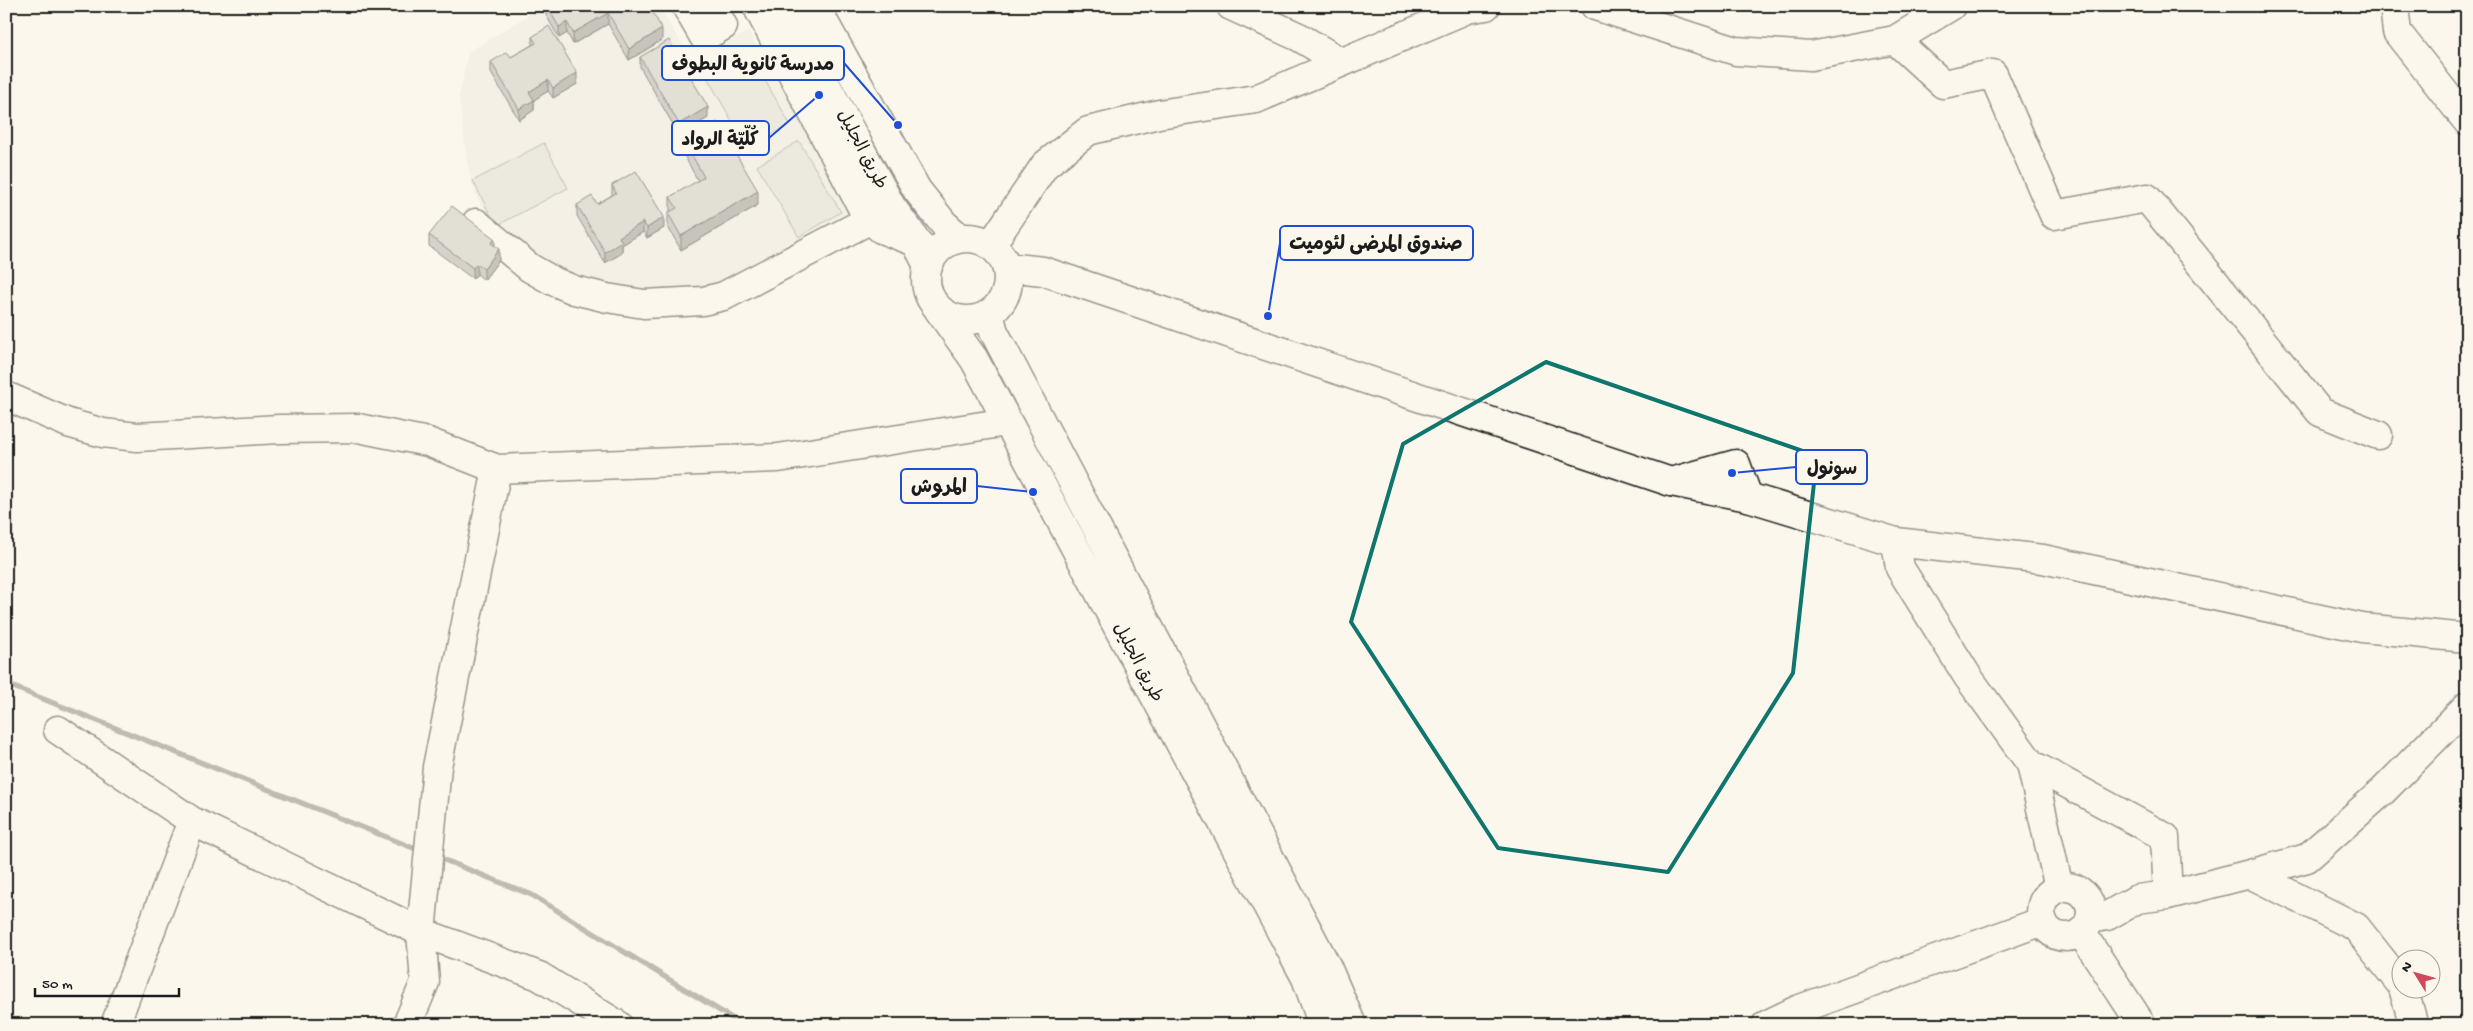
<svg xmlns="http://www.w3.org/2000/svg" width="2473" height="1031" font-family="'Gochi Hand','Playpen Sans Arabic',sans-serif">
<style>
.built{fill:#eae6dc}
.green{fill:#dad7ce;stroke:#7b7a75}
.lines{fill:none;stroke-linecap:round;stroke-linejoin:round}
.stream{stroke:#74726e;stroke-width:5.5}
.minor-casing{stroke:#1c1c1c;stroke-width:31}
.major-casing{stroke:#1c1c1c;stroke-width:31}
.minor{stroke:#fbf7ec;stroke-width:28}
.major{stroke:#fbf7ec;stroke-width:28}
.wall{fill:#a8a59e;stroke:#1c1c1c}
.shaded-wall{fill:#888681;stroke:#1c1c1c}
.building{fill:#c3c0b8;stroke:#1c1c1c}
.marked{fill:none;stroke:#0f766e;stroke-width:4;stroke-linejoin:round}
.labels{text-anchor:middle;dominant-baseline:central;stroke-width:4;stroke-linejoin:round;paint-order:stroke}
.street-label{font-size:18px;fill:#1c1c1c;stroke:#fbf7ec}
.leader{fill:none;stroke:#1d4ed8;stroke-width:2}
.callout-dot{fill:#1d4ed8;stroke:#fbf7ec;stroke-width:2}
.callout{fill:#fbf7ec;stroke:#1d4ed8;stroke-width:2}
.callout-label{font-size:19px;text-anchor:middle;font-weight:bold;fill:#1c1c1c}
</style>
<rect width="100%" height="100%" fill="#fbf7ec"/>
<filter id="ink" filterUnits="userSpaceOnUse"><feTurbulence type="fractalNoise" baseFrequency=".02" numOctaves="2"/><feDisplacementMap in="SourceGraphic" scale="10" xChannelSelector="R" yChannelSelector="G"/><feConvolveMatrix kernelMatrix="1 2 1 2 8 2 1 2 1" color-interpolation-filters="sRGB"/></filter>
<g filter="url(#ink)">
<path class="built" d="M543,6H658L694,63L748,31L856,216L730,288L659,295L568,277L493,228L475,194L467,163L459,97L468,52Z"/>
<path class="green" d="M746,47L790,124L748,149L704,72Z
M799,141L841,212L799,237L757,166Z
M544,143L568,188L496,226L473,181Z"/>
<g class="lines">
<path class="stream" d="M6,684L421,851
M437,857L532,895L743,1025"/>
<g class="minor-casing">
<path id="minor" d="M686,6L704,37L723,26L712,6
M757,6L866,215L881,229L918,243
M1231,6L1299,37L1341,62
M1595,6L1736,51L1811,56L1895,40L1951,6
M2394,6L2397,32L2467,121
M1895,40L1943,84L1993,74L2054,215L2147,198L2320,412L2378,435
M476,223L530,268L553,281L574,290L607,298L644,304L703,301L724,296L869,220
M991,245L1045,165L1088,131L1159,114L1256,99L1467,9L1486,6
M6,396L68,423L103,433L137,437L279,429L358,428L428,442L497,469
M1671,482L1736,464L1748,497
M1896,542L2043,559L2362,628L2467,638
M58,730L192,821L421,932L539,976L618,1025
M2031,764L2165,837L2168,895
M2250,874L2307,858L2383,791L2467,706
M2090,919L2107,916L2137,899L2168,895L2250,874L2356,927L2400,983
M2403,988L2414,1025
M115,1025L192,821
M407,1025L425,982L421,932L437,767L497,469L778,458L1007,422
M1766,1025L1797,1010L2043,921"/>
</g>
<g class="major-casing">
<path id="major" d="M784,6L891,206L913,236L928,266
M815,6L917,190L944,224L960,238
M926 279a41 41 0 1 1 82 0a41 41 0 1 1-82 0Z
M1007,267L1043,271L1671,482L1748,497L1896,542L1900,568L1968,677L2031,764L2059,888
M938,309L974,359L1306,978L1323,1025
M989,314L994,332L1327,967L1352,1025
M2041 912a25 25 0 1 1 50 0a25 25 0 1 1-50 0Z
M2081,932L2142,1025"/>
</g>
<use href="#minor" class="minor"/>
<use href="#major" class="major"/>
</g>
<path class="wall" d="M546,6H649L662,40L629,60L608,24L573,44L567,33L559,38L546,15Z
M532,37L577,84L553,98L548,91L534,100V110L519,120L491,73V62L511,57L532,45Z
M640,57L708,118L679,135L640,67Z
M684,141L758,205L681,250L668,227V213L670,212V197L698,181L684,155Z
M612,185L664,228L647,238L643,232L622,245V253L605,263L577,216V205L597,204L612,195Z
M429,235L495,246L499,260L484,280L477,274L473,279L429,246Z"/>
<path class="shaded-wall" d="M608,13V24L573,44V33Z
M567,22V33L559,38V27Z
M662,29V40L629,60V49Z
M577,73V84L553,98V88Z
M548,80V91L529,103V92Z
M534,100V110L519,120V109Z
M708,107V118L679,135V124Z
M758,191V205L681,250V236Z
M664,217V228L647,238V228Z
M643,222V232L622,245V253L605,263V252L619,237Z
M495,239V250L491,243Z
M499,249V260L484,280V269Z
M477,264V274L473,279V268Z"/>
<path class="building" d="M547,6H649L662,29L629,49L608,13L573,33L567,22L559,27Z
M549,26L577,73L553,88L548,80L529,92L534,100L519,109L491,62L507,52L511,57L536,43L532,37Z
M669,40L708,107L679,124L640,57Z
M717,122L758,191L681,236L668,213L677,208L670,197L704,177L684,141Z
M636,171L664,217L647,228L643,222L619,237L622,242L605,252L577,205L592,196L597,204L616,193L612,185Z
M452,206L495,239L491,243L499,249L484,269L477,264L473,268L429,235Z"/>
</g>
<path d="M0 0H2473V1031H0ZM1546,362L1817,456L1793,673L1668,872L1498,848L1351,622L1403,444Z" fill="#fbf7ec" fill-opacity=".55" fill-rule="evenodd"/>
<path class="marked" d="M1546,362L1817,456L1793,673L1668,872L1498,848L1351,622L1403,444Z"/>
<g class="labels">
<g class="street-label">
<text transform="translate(861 150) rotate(62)">طريق الجليل</text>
<text transform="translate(1137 663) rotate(62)">طريق الجليل</text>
</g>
</g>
<path class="leader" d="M898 125L844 63M819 95L769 138M1268 316L1280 243M1732 473L1796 467M1033 492L977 486"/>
<g class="callout-dot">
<circle cx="898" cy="125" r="5"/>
<circle cx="819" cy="95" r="5"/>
<circle cx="1268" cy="316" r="5"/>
<circle cx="1732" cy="473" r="5"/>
<circle cx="1033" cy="492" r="5"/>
</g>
<g class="callout">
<rect x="662" y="46" width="182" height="34" rx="5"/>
<rect x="672" y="121" width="97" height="34" rx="5"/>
<rect x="1280" y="226" width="193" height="34" rx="5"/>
<rect x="1796" y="450" width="71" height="34" rx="5"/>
<rect x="901" y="469" width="76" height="34" rx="5"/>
</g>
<g class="callout-label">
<text x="753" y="70">مدرسة ثانوية البطوف</text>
<text x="720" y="145">كُلّيّة الرواد</text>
<text x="1376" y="249">صندوق المرضى لئوميت</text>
<text x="1832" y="474">سونول</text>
<text x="939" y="492">المروش</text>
</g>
<rect width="2473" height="1031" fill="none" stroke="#fbf7ec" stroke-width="25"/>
<rect x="12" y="12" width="2448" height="1006" fill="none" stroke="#1c1c1c" stroke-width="2" filter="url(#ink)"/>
<g transform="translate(2416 974) rotate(307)"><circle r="24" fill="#fbf7ec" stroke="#a29f99"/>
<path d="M0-4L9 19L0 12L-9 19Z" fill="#d1495b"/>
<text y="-8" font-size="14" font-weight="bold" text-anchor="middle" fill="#1c1c1c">N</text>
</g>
<path d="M35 988v8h144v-8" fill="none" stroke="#1c1c1c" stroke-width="2.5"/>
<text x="42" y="988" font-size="15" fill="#1c1c1c" stroke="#fbf7ec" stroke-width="4" paint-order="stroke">50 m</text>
</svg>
